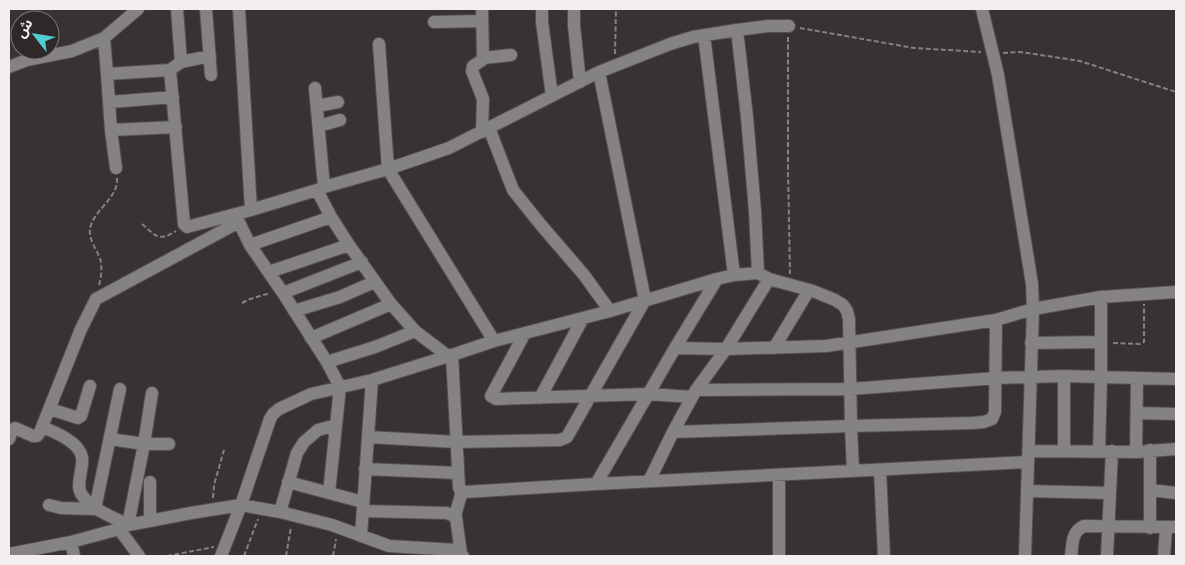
<svg xmlns="http://www.w3.org/2000/svg" width="1185" height="565" font-family="Poppins,'Noto Sans Arabic',sans-serif">
<style>
.lines{fill:none;stroke-linecap:round;stroke-linejoin:round}
.minor-casing{stroke:#565052;stroke-width:14}
.path{stroke:#858082;stroke-width:2;stroke-dasharray:5 2.5;stroke-linecap:butt}
.minor{stroke:#858283;stroke-width:12}
</style>
<rect width="100%" height="100%" fill="#383234"/>
<g class="lines">
<g class="minor-casing">
<path id="minor" d="M177,9L181,62
M206,9L211,75
M239,9L251,210
M542,9V22L552,96
M574,9V26L580,82
M982,9L998,75L1032,284L1033,309L1025,556
M434,22L482,21
M737,30L747,117L755,211L758,273
M704,35L734,275
M104,38L107,74L170,70L181,62L210,56
M379,44L388,169L494,341
M483,58L511,55
M9,67L27,60L72,51L104,38L138,9
M170,70L184,224L187,227L251,210L317,190L324,187L388,169L449,148L599,72L670,44L693,37L737,30L768,26H789
M107,74L111,130L116,168
M315,88L324,187
M110,102L173,97
M317,106L338,102
M319,126L340,120
M489,128L513,190L541,225L584,275L610,311
M111,130L176,127
M482,132L483,99L472,71L473,66L481,61L483,58L482,9
M317,190L331,217L349,245L391,304L415,331L448,356
M236,216L250,245L283,293L327,362L340,387L329,493
M250,245L331,217
M269,272L349,245
M717,279L675,348L596,484L1028,462
M283,293L362,262
M294,311L340,297L374,282
M525,333L491,396L496,399L648,394L692,397
M311,338L391,304
M1031,343L1101,342
M675,348L726,349L826,346L996,320L1033,309L1101,297L1176,292
M774,348L809,290
M452,355L459,487L460,490L464,492L596,484
M327,362L375,347L415,331
M696,390L850,389L996,378L1064,376L1176,379
M540,398L583,318
M50,409L78,418L81,416L90,386
M1137,413L1176,414
M42,427C55,432 79,442 82,457C83,463 81,470 80,477C79,483 78,490 82,495C93,511 112,516 128,525L144,444L152,393
M673,432L851,426L972,423L984,422L992,419L995,412L996,320
M368,437L456,442L560,440L567,437L645,300L599,72
M9,439L12,431L15,428L33,436H37L40,432L81,329L96,299L239,222
M110,439L144,444H169
M1150,450V528
M1029,451L1136,452L1176,449
M1064,451V376
M1099,451L1101,377V297
M1136,452L1137,378
M365,469L458,473
M880,470L884,556
M779,475V556
M649,481L673,432L696,390L726,349L769,279
M288,482L363,502
M1150,490L1176,493
M1027,491L1110,493
M49,505L61,508L95,509L120,389
M363,511L447,513L456,517L461,554
M280,512L297,453L304,442L318,430L336,425
M455,516L462,491
M150,520V482
M119,529L139,556
M361,536L372,380
M71,542L74,556
M9,554L71,542L119,529L128,525L191,513L241,505L280,512L332,525L389,546L456,550L463,556
M221,556L241,505L270,419L273,414L279,409L311,394L372,380L452,355L494,341L610,311L717,279L734,275L758,273L769,279L813,291L835,300L843,305L847,311L849,319L851,426L853,471
M1071,556C1073,544 1071,532 1084,526L1176,527
M1107,556L1112,451
M1164,556L1166,528"/>
</g>
<path class="path" d="M800,28L914,48L981,52
M788,37V169L790,274
M1003,53L1020,52L1034,54L1080,61L1176,92
M615,54L616,9
M142,224C156,236 158,242 176,231
M99,285C101,278 102,270 101,262C99,252 88,240 90,229C93,210 119,198 117,178
M242,303L250,299L270,293
M1113,343L1140,344L1144,342V304
M213,498L214,485L224,450
M167,556L214,547
M244,556L258,519
M286,556L291,527
M333,556L336,539"/>
<use href="#minor" class="minor"/>
</g>
<rect width="1185" height="565" fill="none" stroke="#f3eff0" stroke-width="20"/>
<g transform="translate(35 35) rotate(301)"><circle r="24" fill="#2e282a" stroke="#7d7879"/>
<path d="M0-4L9 19L0 12L-9 19Z" fill="#51ccd2"/>
<text y="-8" font-size="14" font-weight="bold" text-anchor="middle" fill="#f3eff0">ش</text>
</g>
</svg>
